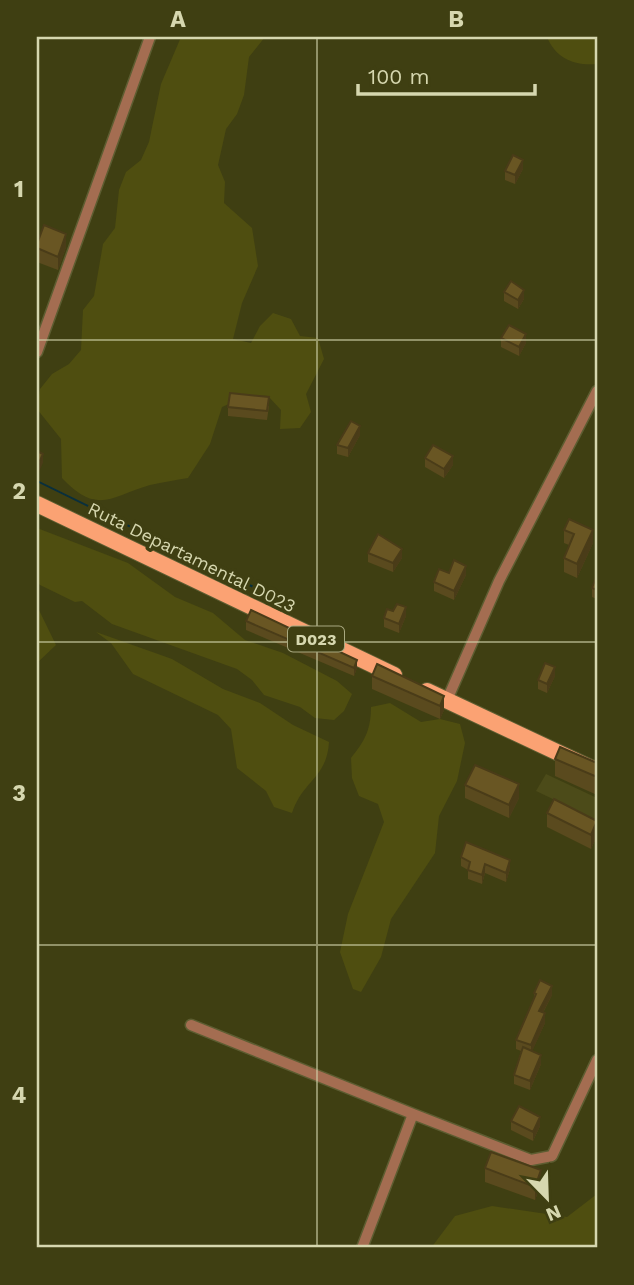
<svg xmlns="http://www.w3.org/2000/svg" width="634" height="1285" font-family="'Work Sans',sans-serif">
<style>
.built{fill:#4c4b19}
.green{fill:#4f4e10}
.water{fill:#092f3d}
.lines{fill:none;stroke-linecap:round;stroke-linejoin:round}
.street-casing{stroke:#5d5d31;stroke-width:13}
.primary-casing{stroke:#5d5d31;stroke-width:18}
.street{stroke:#a46d51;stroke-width:10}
.primary{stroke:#fba273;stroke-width:16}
.wall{fill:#5a4a1e}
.shaded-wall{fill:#4a3c18}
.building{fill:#695623;stroke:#4a3c18;stroke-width:2}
.grid{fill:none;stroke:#d6d7af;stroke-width:2;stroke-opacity:0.55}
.labels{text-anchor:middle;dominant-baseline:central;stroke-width:7;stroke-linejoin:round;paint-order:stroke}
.shield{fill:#3f3f12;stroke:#a9a980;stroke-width:2}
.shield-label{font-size:16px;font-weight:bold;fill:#d6d7af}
.street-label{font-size:18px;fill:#d6d7af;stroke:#3f3f12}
.neatline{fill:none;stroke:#d6d7af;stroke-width:2.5}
.grid-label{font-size:23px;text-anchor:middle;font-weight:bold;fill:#d6d7af}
</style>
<rect width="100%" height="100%" fill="#3f3f12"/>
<path class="built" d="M546,774L597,798V820L536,791Z"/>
<path class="green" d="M181,37H265L249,57L244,95L237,114L226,129L218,165L225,182L224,203L252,228L258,266L242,303L233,339L251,343L260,326L273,313L291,319L300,336L318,338L324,359L306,394L311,412L300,428L280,429L281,410L268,396L249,395L222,407L210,444L188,478C176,480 163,482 150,485C111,496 98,516 62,478L61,439L37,409L40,389L52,374L69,364L81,350L83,310L94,296L103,244L115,228L119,190L126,172L141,160L149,142L161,84Z
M547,37H597V64C575,66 556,59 547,37Z
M37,528L128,563L175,597L213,613L245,640L283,653L337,681L352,694L344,711L334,720L315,718L300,707L264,695L252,680L237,669L112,624L82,601L75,602L40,585L37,582Z
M37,606L56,645L37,663Z
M96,632L172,659L223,689L260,703L293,725L329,742C327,778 303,780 292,813L274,807L266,791L237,768L231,729L218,715L133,674L111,643Z
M390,703L421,722L440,719L460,724L465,743L457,781L439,816L435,853L391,919L381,957L361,992L353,989L340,952L348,914L384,822L378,804L359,796L352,778L351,758C365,741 371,729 371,707Z
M597,1194V1248H431L455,1216L492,1206L567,1217Z"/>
<path class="water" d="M37,480L254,586L253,588L37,482Z"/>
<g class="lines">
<g class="street-casing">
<path id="street" d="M37,352L150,37
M447,700L499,581L597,391
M191,1025L413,1114
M362,1248L413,1114L531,1160L552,1156L597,1060"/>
</g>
<g class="primary-casing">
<path id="primary" d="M37,504L394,675
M427,691L597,771"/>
</g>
<use href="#street" class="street"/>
<use href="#primary" class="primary"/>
</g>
<path class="wall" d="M523,169L515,184L505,180V171Z
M37,244L66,247L58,270L37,262Z
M504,292L524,299L518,309L504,301Z
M501,338L526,343L519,356L501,347Z
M269,406L267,420L228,416V407Z
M360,435L348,457L337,454V445Z
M425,458L453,465L444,478L425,467Z
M564,530L593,543L577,578L564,572V558L569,545L564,543Z
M368,553L402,558L393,572L368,562Z
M449,573L466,575L454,600L434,591V582Z
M597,575V599L592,597V588Z
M406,616L399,633L384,627V618Z
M246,621L357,668L354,676L246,630Z
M372,676L444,696V710L440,719L372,689Z
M555,676L547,693L538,689V680Z
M555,759L597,763V795L555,776Z
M465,785L519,798L509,818L465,798Z
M547,813L597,822V836L591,849L547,827Z
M461,857L510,869L506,882L485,873L482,884L468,879V870L461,866Z
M534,993L552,995L543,1013L545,1023L532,1051L541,1064L530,1090L514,1084V1075L521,1051L516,1049V1040L534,1000Z
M511,1121L540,1126L533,1141L511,1130Z
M485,1168L541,1184L535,1200L485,1182Z"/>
<path class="shaded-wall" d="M523,160V169L515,184V175Z
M66,234V247L58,270V257Z
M524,290V299L518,309V300Z
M526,334V343L519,356V347Z
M360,426V435L348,457V448Z
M43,454V463L37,476V467Z
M453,456V465L444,478V469Z
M593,530V543L577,578V564Z
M402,549V558L393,572V563Z
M466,566V575L454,600V591Z
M406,607V616L399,633V624Z
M357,660V668L354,676V668Z
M555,667V676L547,693V684Z
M444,696V710L440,719V706Z
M519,784V798L509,818V805Z
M597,822V836L591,849V835Z
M510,860V869L506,882V873Z
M485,864V873L482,884V875Z
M552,986V995L539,1020V1011Z
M545,1013V1023L531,1054V1045Z
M541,1055V1064L530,1090V1081Z
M540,1117V1126L533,1141V1132Z
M541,1170V1184L535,1200V1187Z"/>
<path class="building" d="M513,155L523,160L515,175L505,171Z
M44,225L66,234L58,257L37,248V244Z
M511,281L524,290L518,300L504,292Z
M509,325L526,334L519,347L501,338Z
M230,393L269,397L267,411L228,407Z
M351,421L360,426L348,448L337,445Z
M433,445L453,456L444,469L425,458Z
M37,451L43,454L37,467Z
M569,519L593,530L577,564L564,558L574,534L564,530Z
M378,534L402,549L393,563L368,553Z
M454,560L466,566L454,591L434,582L439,569L449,573Z
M597,575V590L592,588Z
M397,604L406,607L399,624L384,618L387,609L393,611Z
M251,610L357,660L354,668L246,621Z
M545,663L555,667L547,684L538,680Z
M377,664L444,696L440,706L372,676Z
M560,747L597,763V777L555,759Z
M475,765L519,784L509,805L465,785Z
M554,799L597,821L591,835L547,813Z
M466,842L510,860L506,873L485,864L482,875L468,870L470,862L461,857Z
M540,980L552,986L539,1011L545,1013L531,1045L516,1040L536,994L534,993Z
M523,1047L541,1055L530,1081L514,1075Z
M519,1106L540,1117L533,1132L511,1121Z
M491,1152L541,1170L535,1187L485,1168Z"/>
<path class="grid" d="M317,37V1248M37,340H597M37,642H597M37,945H597"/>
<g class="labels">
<rect class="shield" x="288" y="626.5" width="56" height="25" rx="5"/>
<g class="shield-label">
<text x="316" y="639">D023</text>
</g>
<g class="street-label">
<text transform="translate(192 557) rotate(26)">Ruta Departamental D023</text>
</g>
</g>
<rect width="634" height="1285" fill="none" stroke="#3f3f12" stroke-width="77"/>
<g transform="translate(547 1198) rotate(157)" stroke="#3f3f12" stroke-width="5" paint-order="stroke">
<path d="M0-5L12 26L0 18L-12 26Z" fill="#d6d7af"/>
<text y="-10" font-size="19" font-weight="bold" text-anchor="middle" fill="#d6d7af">N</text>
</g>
<path d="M358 84v10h177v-10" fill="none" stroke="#d6d7af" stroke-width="3.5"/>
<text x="368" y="84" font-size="21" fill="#d6d7af" stroke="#3f3f12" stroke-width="5" paint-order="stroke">100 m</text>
<rect x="38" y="38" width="558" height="1208" class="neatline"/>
<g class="grid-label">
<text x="178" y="27">A</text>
<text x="456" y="27">B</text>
<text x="19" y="197">1</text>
<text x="19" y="499">2</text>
<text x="19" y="801">3</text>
<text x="19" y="1103">4</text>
</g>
</svg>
